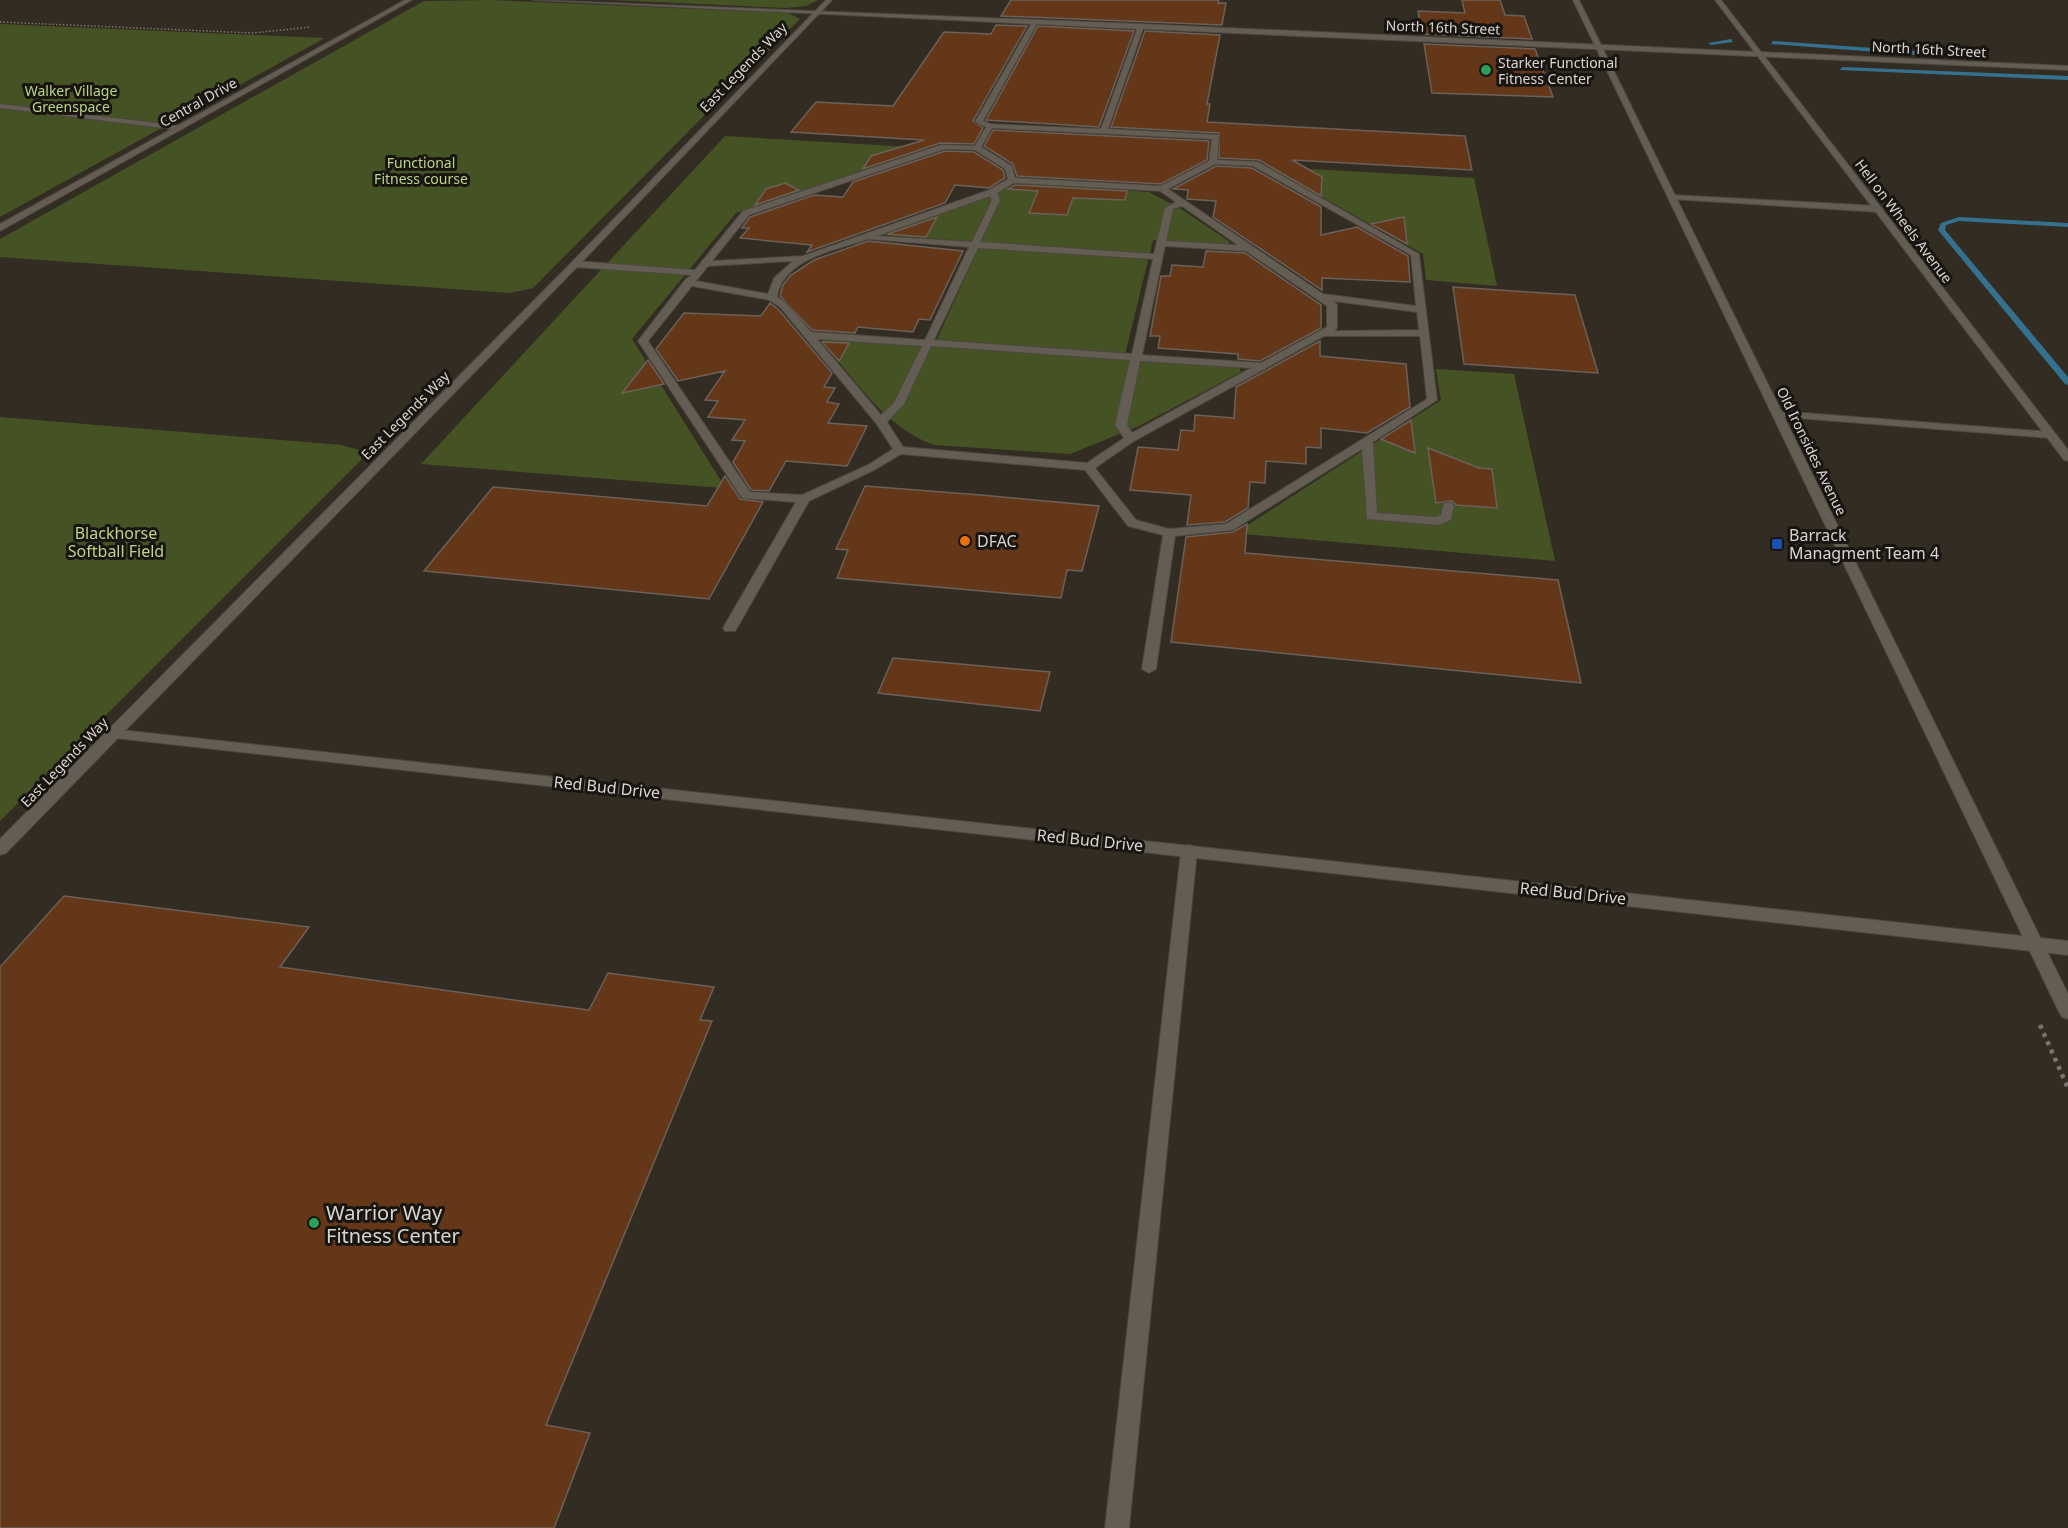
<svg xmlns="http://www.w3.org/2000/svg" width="2068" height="1528" font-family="'Noto Sans',sans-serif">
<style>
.green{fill:#455324}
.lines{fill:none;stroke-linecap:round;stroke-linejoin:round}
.stream{fill:#35718f;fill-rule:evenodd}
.building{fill:#643718;stroke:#6c615a;stroke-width:1.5}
.lane-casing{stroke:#4c473f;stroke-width:2}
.street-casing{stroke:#4c473f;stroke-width:2}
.secondary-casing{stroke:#4c473f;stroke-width:2}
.path-far1{stroke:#7a746d;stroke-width:1.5;stroke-dasharray:1.5 2;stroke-linecap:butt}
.path{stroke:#7a746d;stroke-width:4.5;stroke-dasharray:4 5;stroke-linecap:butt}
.lane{fill:#635d53;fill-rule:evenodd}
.street{fill:#635d53;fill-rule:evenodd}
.secondary{fill:#635d53;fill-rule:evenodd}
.leisure-dot{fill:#2e9e5b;stroke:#181511;stroke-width:2}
.food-dot{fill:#e8710a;stroke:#181511;stroke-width:2}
.transit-dot{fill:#1a4fb4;stroke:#181511;stroke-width:2}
.labels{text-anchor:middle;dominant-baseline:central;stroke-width:6;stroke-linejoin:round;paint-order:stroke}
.far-street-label{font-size:14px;fill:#d9d5d0;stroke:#181511}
.far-poi-label{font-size:14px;fill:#d9d5d0;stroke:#181511;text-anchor:start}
.far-park-label{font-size:14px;fill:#bbd485;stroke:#181511}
.park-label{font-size:16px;fill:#bbd485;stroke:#181511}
.poi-label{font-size:16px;fill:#d9d5d0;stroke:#181511;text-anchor:start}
.street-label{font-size:16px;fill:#d9d5d0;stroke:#181511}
.near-poi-label{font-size:20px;fill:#d9d5d0;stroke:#181511;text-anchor:start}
</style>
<rect width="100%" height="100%" fill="#322c23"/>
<path class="green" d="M491,0L788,13L800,19L533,288L510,293L0,257V239L424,1Z
M611,0H818L806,6L786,8Z
M0,24L325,38L0,217Z
M725,136L928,148L736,213L632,339L723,484L722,488L421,464Z
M1274,167L1474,178L1497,286L1426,280L1423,254L1270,168Z
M1033,184L1149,192L1181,209L1230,242L1228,245L1153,240L1124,359L1239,367L1241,372L1139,426L1070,454L934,445C886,428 854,379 822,341L828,339L934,346L981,242L882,235L979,198L1018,185Z
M1438,369L1514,374L1555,561L1243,534L1240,530L1441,400L1436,370Z
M0,417L341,445L363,451L361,460L0,821Z"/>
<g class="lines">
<path class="stream" d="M1731,39L1733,42L1711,45L1708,43Z
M1773,41L1943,53L1946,55L1943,57L1771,44Z
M1842,67L2068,76V80L1840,70Z
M1959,217L2068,223V227L1959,221L1946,225L1945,230L2068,377V385L2065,384L1938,230L1941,223Z"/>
</g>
<path class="building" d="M1011,0H1219L1218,3H1226L1222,25L1001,16Z
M1462,0H1500L1505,15L1524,16L1532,39L1422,34L1418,11L1465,13Z
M996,25L1027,26L973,121L983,128L974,144L940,143L863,169L871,156L924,140L791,132L816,102L893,106L944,32L991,34Z
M1038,26L1134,31L1099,127L986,120Z
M1145,31L1220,35L1207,104H1210L1207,122L1465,136L1472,170L1292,160L1322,177L1321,196L1259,160L1219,158V133L1111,127Z
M1424,44L1535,49L1553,97L1432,93Z
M993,130L1209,141L1207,160L1161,184L1017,176L1013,164L984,146Z
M945,151L974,152L1003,170L1005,178L989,188L955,185L945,203L807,252L812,245L740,238L749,228H742L750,217L814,195L843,197L853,182Z
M1216,166L1252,168L1321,207V235L1357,227L1408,256L1410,282L1322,278V290L1213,217L1216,201L1187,199L1188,190L1173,189Z
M785,183L799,190L755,205L766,189Z
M1015,185L1127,191L1125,200L1073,198L1067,215L1029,213L1038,191L1008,189Z
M937,217L926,237L888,234Z
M1404,217L1407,244L1371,224Z
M868,241L963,251L930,320L919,319L913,332L858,327L855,333L812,330L780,296L783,285L791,275L814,260Z
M1206,251L1245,253L1321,305V328L1260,361L1238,359V354L1158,348L1160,336H1150L1161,276H1170L1172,265L1203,267Z
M1453,287L1575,295L1598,373L1464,364Z
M770,303L778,309L832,373L824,387L835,388L827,402L839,404L828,423L867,426L847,466L786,461L769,491L751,490L733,462L745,441L732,440L745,420L708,417L718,401L705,400L725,371L678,381L656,349L684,313L761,316Z
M1320,341V356L1406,364L1410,407L1367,433L1321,428V448L1306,447V464L1266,461L1265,483L1250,482L1248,508L1225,522L1187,525L1191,495L1130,490L1138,447L1178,450L1181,430L1194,431L1195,415L1234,418L1236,387Z
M822,342L849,343L839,361Z
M648,360L664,384L622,393Z
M1411,420L1415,453L1381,439Z
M1428,448L1479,468L1492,469L1497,508L1456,505L1452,501L1436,503Z
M725,476L740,499L763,502L709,599L424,571L493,487L707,506Z
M865,486L981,495L1099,506L1082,571L1067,570L1061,598L837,578L848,550L836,549Z
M1247,524L1245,553L1558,580L1581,683L1171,642L1186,537L1233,532Z
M893,658L1050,672L1040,711L878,693Z
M64,896L309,927L280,967L521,1001L589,1010L608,973L714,987L700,1020L712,1021L546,1425L590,1433L554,1528H0V967Z"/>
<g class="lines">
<g class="lane-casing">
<path id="lane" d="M0,104L180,126L184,128L180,130L0,108Z
M1189,845L1195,847L1197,851L1129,1528H1105L1181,851L1183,847Z"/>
</g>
<g class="street-casing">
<path id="street" d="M533,0L1141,24L2068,66V70L1143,29L1108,129L1219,135L1217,160L1258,162L1419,254L1437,400L1373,442L1377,513L1436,517L1441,515L1444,503H1452L1454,506L1451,520L1438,525L1367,519L1362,449L1233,530L1175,536L1156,669L1149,673L1142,669L1163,535L1128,526L1085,470L901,454L876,469L809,501L737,628L735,631H725L723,628L796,502L742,498L638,341L685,280L691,275L575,267L570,264L575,261L695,270L743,211L941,145L975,146L986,127L975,122L1031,24ZM1037,24L1137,29L1101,129L991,124L983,121ZM992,128L1212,139L1209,161L1161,186L1015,178L1012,166L981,147ZM945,149L975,150L1005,169L1008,179L989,190L803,256L712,261L749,215ZM1215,164L1253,166L1411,255L1416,306L1323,294L1168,189ZM1014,183L1160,191L1176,202L1165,208L1154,254L980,242L1000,200L997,193ZM990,196L992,200L972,242L877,236ZM1182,206L1238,245L1166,241L1173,209ZM868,239L969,247L925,340L811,332L786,303L777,297C783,258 837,250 868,239ZM1165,246L1246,251L1327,306V327L1261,363L1142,355ZM978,248L1153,259L1132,354L934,340ZM793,261L774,278L768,294L696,281L708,266ZM692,286L769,300L780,307L876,423L893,449L868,465L802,495L750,492L648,341ZM1333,301L1417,312L1419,330L1334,331L1337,328V305ZM1324,336H1420L1427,399L1226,524L1169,529L1136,520L1095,468L1134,441ZM817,339L922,346L894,403L881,415ZM931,346L1130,360L1115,425L1124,438L1087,463L903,447L887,422L904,404ZM1140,361L1251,368L1132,433L1127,425Z
M1673,195L1879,206L1883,209L1879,212L1670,199L1669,197Z
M1777,411L2050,432L2056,435L2050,438L1773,416L1772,414Z
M111,729L2068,941V955L106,737L104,734L106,731Z"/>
</g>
<g class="secondary-casing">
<path id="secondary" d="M405,0H412L0,231V224Z
M826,0H832L578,266L6,853L0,855V839L572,262Z
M1573,0H1579L2068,994V1019L2062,1017L2059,1012Z
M1715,0H1721L2068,450V461L2064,460Z"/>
</g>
<path class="path-far1" d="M0,22L253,33L311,27"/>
<path class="path" d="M2040,1025L2068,1088"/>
<use href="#lane" class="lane"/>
<use href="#street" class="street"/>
<use href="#secondary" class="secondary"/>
</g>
<g class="leisure-dot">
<circle cx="1486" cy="70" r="6"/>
<circle cx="314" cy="1223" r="6"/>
</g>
<circle class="food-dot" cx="965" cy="541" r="6"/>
<rect class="transit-dot" x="1771" y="538" width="12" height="12" rx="3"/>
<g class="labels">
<g class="far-street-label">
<text transform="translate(1443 27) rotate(2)">North 16th Street</text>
<text transform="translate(1929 49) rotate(3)">North 16th Street</text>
<text transform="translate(743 67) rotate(-46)">East Legends Way</text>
<text transform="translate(198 102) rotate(-29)">Central Drive</text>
<text transform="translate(1904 221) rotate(53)">Hell on Wheels Avenue</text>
<text transform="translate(405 415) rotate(-45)">East Legends Way</text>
<text transform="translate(1812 451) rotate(64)">Old Ironsides Avenue</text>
<text transform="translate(64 762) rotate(-46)">East Legends Way</text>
</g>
<g class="far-poi-label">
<text x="1498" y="62">Starker Functional<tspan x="1498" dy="16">Fitness Center</tspan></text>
</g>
<g class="far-park-label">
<text x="71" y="90">Walker Village<tspan x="71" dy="16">Greenspace</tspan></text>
<text x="421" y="162">Functional<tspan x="421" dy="16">Fitness course</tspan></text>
</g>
<g class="park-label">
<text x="116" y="533">Blackhorse<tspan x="116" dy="18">Softball Field</tspan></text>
</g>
<g class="poi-label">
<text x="1789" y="535">Barrack<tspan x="1789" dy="18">Managment Team 4</tspan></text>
<text x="977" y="541">DFAC</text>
</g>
<g class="street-label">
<text transform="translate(607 787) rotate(6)">Red Bud Drive</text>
<text transform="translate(1090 840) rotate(6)">Red Bud Drive</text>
<text transform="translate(1573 893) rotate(6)">Red Bud Drive</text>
</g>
<g class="near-poi-label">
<text x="326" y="1212">Warrior Way<tspan x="326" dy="23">Fitness Center</tspan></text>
</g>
</g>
</svg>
